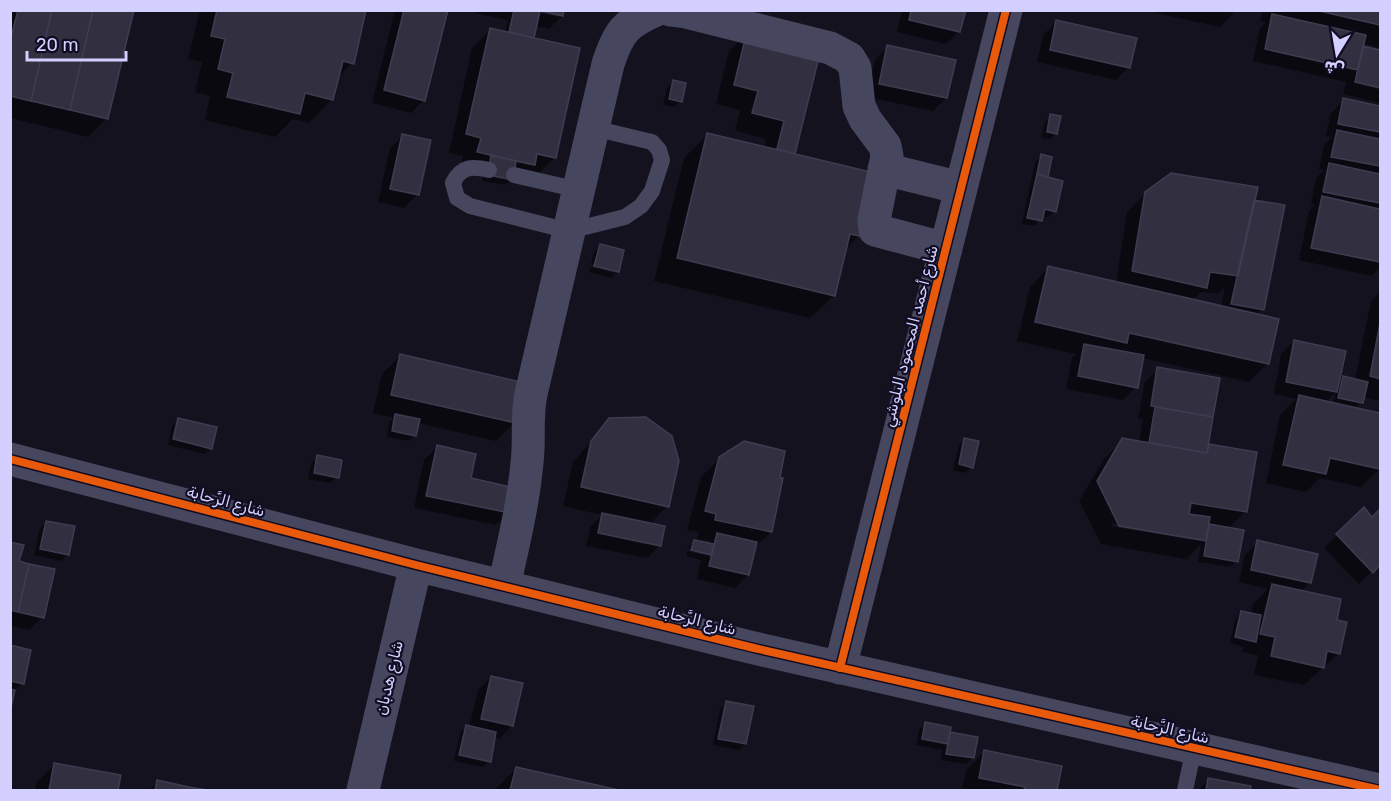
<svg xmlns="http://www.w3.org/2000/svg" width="1391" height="801" font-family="Rubik,'Noto Sans Arabic',sans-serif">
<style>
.shadow{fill:#0007;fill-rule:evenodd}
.building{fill:#323040;stroke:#3f3c52;stroke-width:1.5}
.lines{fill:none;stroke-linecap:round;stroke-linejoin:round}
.lane{stroke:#47465f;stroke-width:16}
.street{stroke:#47465f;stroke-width:33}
.cycleway-casing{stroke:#100d23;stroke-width:11}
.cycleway{stroke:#e8590c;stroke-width:8}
.labels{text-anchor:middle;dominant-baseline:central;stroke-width:4.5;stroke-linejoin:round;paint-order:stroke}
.street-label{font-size:16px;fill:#d3cfff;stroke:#100d23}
</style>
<rect width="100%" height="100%" fill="#14121e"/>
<path class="shadow" d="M10,10H132L107,118L88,137L10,118Z
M200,10H364L352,63L337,79L332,99L309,123L293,119L275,137L205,120L210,96L195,92L202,62L188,59Z
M395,10H447L424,100L411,113L372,103Z
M475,10H538V13L560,17L563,10L562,16L549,29L535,26L532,39L578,49L554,158L536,176L515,183L509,182L505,185L482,181L483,176L460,170L463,156L449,153L472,48L490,30L505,33L508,20L475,13ZM515,159L531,163L530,166L515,162Z
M902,10H964L959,31L946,44L897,32Z
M1142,10H1236L1220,27Z
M1263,10H1380V48L1362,43L1361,47L1380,51V103L1343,94L1346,82L1253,61L1260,28L1266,22L1260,21Z
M1056,22L1129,67L1116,80L1037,62L1043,35Z
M747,33L819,50L792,155L859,235L845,250L834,295L810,318L654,281L684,158L708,134L764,148L766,139L735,131L740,110L716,104L729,51Z
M888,47L946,98L933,111L867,97L875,60Z
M673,82L681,101L674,107L663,105L667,88Z
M1344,100L1380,107V267L1372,276L1299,260L1309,211L1315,205L1311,204L1316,178L1324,170L1319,169L1324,145L1332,137L1326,136L1331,113Z
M1051,116L1056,133L1050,139L1041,138L1045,122Z
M403,135L417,195L404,208L378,202L390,148Z
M1041,156L1055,211L1048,217L1042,216L1035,226L1022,224L1035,162Z
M1146,193L1253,201L1262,309L1257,315L1277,320L1267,364L1249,382L1142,358L1136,387L1123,400L1066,389L1072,358L1076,354L1017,341L1030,287L1048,268L1116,283L1127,212ZM1225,286L1221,307L1192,301L1201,292L1218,294Z
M600,246L617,271L611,278L589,272L590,267L615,273V270L591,264L594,252Z
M1380,292V401L1363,397L1355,409L1380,414V468L1361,487L1320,478L1306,492L1266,483L1280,415L1296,399L1274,394L1281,354L1294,341L1338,384L1344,378L1355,380L1371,301ZM1336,392L1333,404L1325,402L1330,398Z
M400,356L515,422L496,441L418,423L415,435L409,441L387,437L389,422L394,418L373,413L382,374Z
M1158,369L1218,380L1206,449L1209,446L1246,511L1228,529L1237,561L1230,567L1198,562L1201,544L1186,559L1101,544L1079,501L1104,459L1123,440L1139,443L1143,419H1138L1145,382ZM1112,523L1192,537V540L1111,526Z
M179,420L211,448L204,454L168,445L172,426Z
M610,420L667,506L650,524L660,545L647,558L586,546L590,527L602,515L563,506L573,462Z
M965,439L972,467L965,473L953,470L959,445Z
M437,447L469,480L509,513L496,525L414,508L424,460Z
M318,457L337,477L331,483L308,479L311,463Z
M720,458L771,532L754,548L748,575L735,588L697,579L701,560L686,556L687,551L703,555V552L688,548L694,541L708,544L710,541L697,539L699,532L687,530L701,477Z
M1364,509L1372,519L1380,511V564L1359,584L1324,548Z
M46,522L68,555L61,561L34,555L40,528Z
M1258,542L1310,582L1300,592L1335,621L1339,653L1304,685L1254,675L1258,655L1242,652L1244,647L1230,643L1235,619L1241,612L1251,614L1253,604L1268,589L1239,582L1245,555Z
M10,543L42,617L29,630L10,625Z
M10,647L22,683L13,692L10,705Z
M491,677L512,726L499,739L494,737L489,761L483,767L454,761L460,733L466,727L469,728L478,690Z
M726,702L745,744L739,750L713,745L720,709Z
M925,724L948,733L972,758L966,764L941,760L942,750L916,745L919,730Z
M985,751L1061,767L1056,790H962L966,770Z
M55,764L119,776L116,790H35L36,783Z
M516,769L612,790H494Z
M1209,779L1249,787V790H1198Z
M157,781L190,788L200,790H150Z"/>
<path class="building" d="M18,10H52L31,101L10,96V41Z
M52,10H93L70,110L31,101Z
M93,10H134L108,119L70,110Z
M217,10H366L354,64L343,61L333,100L305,93L300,114L227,97L233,73L218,69L225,39L211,36Z
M404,10H448L425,101L384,90Z
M514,10L540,11L534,38L509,32Z
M536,10H564L563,16Z
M911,10H966L960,32L909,20Z
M1315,10H1380V25Z
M1272,14L1366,35L1358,70L1265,49Z
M1056,20L1137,38L1130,68L1050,50Z
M490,28L580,48L556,158L537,154L535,165L477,152L481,138L466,134Z
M747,31L821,49L795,154L777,149L784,121L752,113L758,91L734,85Z
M887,45L956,60L947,98L879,84Z
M1363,46L1380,50V88L1355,82Z
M673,80L686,83L682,102L669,99Z
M1343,98L1380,106V132L1338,124Z
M1050,114L1061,116L1057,134L1047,132Z
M1337,130L1380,139V166L1331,157Z
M707,133L875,173L860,236L850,234L835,296L677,258Z
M402,134L431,140L419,195L390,189Z
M1041,154L1052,157L1048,177L1037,174Z
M491,155L516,161L513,180L488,175Z
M1329,163L1380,174V203L1323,192Z
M1171,173L1258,187L1238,276L1210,272L1207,288L1132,271L1145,192Z
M1037,174L1063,181L1056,212L1045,209L1042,221L1027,218Z
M1322,196L1380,209V262L1311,248Z
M1254,200L1285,205L1264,310L1231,304Z
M600,244L624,250L619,272L594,266Z
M1048,266L1279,319L1269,364L1129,333L1127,343L1035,322Z
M1380,323V379L1370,376Z
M1294,340L1346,351L1337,392L1286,382Z
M1084,344L1144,355L1138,388L1078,376Z
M400,354L525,383L516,423L391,395Z
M1157,367L1220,378L1213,417L1151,406Z
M1343,376L1368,382L1363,403L1338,398Z
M1299,395L1380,413V469L1330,458L1326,474L1283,465Z
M1155,407L1213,417L1207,453L1149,443Z
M395,414L420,419L416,436L392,431Z
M646,417L672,436L679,461L669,507L581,487L591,441L609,418Z
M178,418L217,427L212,449L173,439Z
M964,438L979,441L973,468L959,464Z
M1122,438L1207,453L1209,444L1257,452L1247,512L1191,503L1189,514L1210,517L1206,541L1119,526L1097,481Z
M744,441L785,451L780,478H783L772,532L715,520L716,514L705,511L719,457Z
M437,445L476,454L471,478L515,488L510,513L426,496Z
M317,455L342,460L339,478L314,473Z
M1364,507L1372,517L1380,509V565L1373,573L1336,534Z
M602,513L665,526L661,546L598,533Z
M46,521L75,526L69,555L40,549Z
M1209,524L1244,530L1238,562L1204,556Z
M717,533L757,542L749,575L709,566Z
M694,540L714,544L711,555L691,550Z
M1257,540L1318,554L1311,583L1251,570Z
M10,542L24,545L19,561L29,564L18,612L10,610Z
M29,564L55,569L44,618L18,612Z
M1272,584L1341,599L1337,620L1347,622L1340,654L1327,651L1324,668L1271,656L1275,637L1260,634Z
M1241,611L1261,615L1256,642L1235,637Z
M10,645L31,650L24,684L10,681Z
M491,676L523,683L513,726L481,719Z
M10,689L15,690L10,712Z
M726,701L754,706L746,744L718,739Z
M925,722L951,727L948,744L922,739Z
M466,725L496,732L491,762L459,755Z
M950,732L978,737L974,758L946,754Z
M984,750L1062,766L1057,790H1024L1025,787L979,778Z
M54,763L121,775L118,790H49Z
M516,767L619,790H510Z
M1208,778L1251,786L1250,790H1206Z
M157,780L189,787L188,790H155Z
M189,787L207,790H188Z"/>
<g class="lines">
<path class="lane" d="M489,170C472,166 461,166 453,183L457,198L470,206L569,231L625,217L641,206L652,191L662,160L659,150L652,142L593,128
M514,175L579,190
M1185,790L1194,748"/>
<path class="street" d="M670,10L686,12L830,48L849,58L855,68L859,106L865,119L885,146L887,156L874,220L875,230L946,249
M884,169L961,188
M10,459L416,565L754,648L1380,790
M504,586C513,546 523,505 527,463C530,440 526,417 531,394L608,64C618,33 625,23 656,10
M840,668L1006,10
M363,790L416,565"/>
<g class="cycleway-casing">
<path id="cycleway" d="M10,459L416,565L754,648L1380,790
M840,668L1006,10"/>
</g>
<use href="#cycleway" class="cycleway"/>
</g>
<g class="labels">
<g class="street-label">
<text transform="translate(910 336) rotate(-76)">شارع أحمد المحمود البلوشي</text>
<text transform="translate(226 501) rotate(15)">شارع الرَّحابة</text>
<text transform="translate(697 620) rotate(14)">شارع الرَّحابة</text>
<text transform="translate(389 678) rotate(-77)">شارع هدبان</text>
<text transform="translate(1170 729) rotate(13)">شارع الرَّحابة</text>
</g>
</g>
<rect width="1391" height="801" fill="none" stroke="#d3cfff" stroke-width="24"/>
<g transform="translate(1337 54) rotate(191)" stroke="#100d23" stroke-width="4.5" paint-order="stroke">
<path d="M0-4.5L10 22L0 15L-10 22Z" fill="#d3cfff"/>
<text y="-9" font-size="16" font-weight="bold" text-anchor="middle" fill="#d3cfff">ش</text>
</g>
<path d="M27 51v9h99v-9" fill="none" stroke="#d3cfff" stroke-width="3"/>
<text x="36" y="51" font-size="18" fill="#d3cfff" stroke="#100d23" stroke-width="4.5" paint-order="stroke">20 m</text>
</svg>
